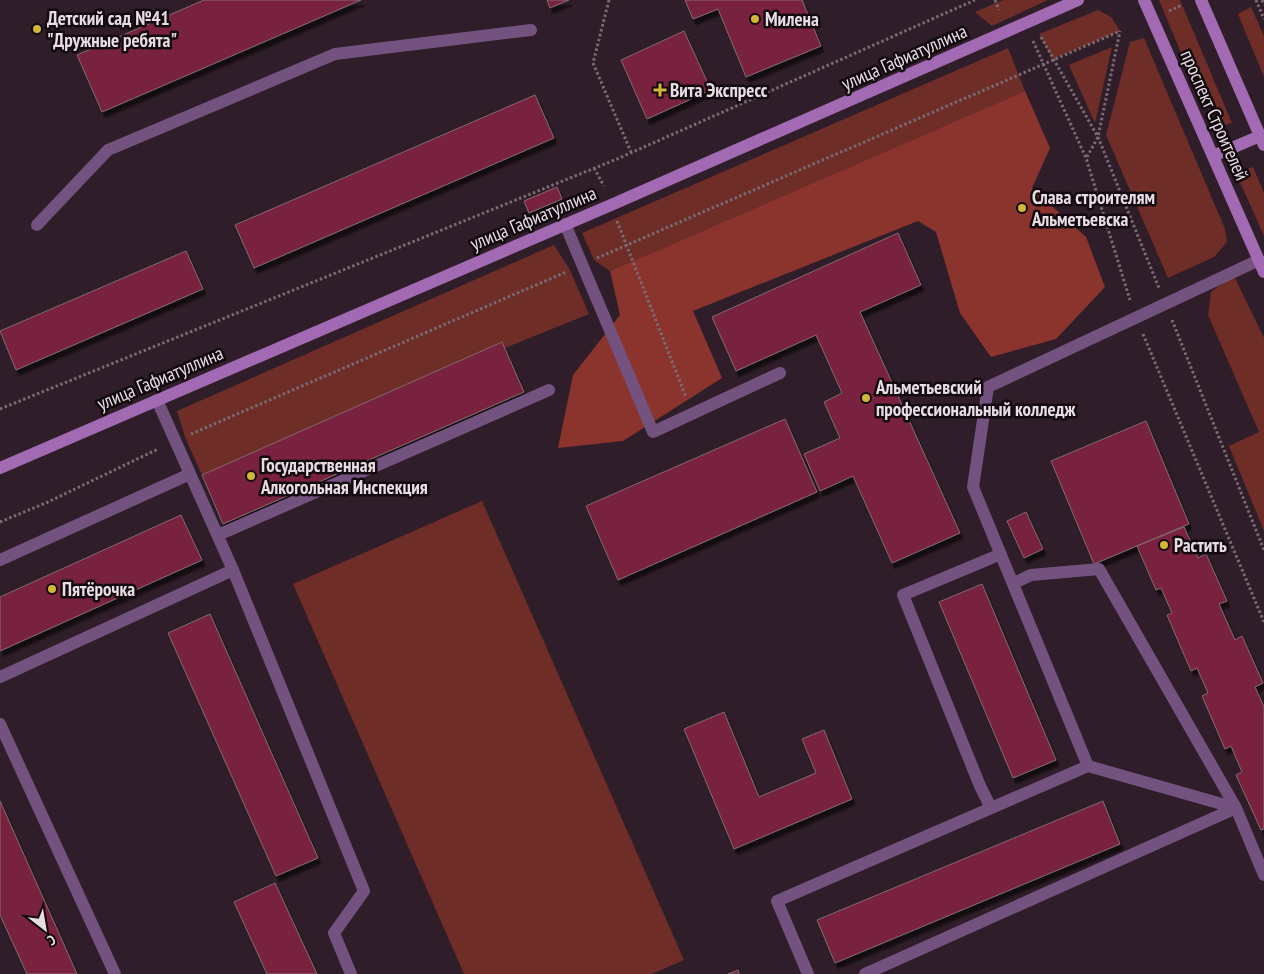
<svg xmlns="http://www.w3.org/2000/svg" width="1264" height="974" font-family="'PT Sans Narrow',sans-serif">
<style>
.green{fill:#6e2d27}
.forest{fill:#8b342d}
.building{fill:#79243f;stroke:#82696e;filter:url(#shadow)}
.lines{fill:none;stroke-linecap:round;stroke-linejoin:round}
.path{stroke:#796a74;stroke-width:3;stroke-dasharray:2.5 2.5;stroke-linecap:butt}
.lane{stroke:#74527f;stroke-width:12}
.secondary{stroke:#a26ab2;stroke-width:12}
.poi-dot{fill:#d1b736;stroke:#120a0f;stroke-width:2}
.labels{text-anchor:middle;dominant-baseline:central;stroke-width:5;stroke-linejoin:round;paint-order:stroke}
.poi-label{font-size:19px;font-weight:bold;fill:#e9dde4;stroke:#120a0f;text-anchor:start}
.street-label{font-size:19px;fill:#e9dde4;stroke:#120a0f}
</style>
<defs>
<filter id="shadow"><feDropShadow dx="3" dy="5.5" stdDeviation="1" flood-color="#0009"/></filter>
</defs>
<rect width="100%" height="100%" fill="#2f1e29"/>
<path class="green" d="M1003,0H1048L992,26L975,12Z
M1159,0H1180L1232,123L1225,125L1203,78L1189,72Z
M1251,7L1264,36V77L1238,14Z
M1098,10L1111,17L1120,31L1053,59L1039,34Z
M1144,38L1225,229L1227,242L1214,257L1168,278L1106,135L1130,42Z
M1112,47L1095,123L1069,65Z
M1008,48L1025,91L610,271L594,260L582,233Z
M1253,167L1264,193V236L1236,173Z
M554,245L570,270L589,314L505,348L502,342L202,475L185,437L177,411Z
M1233,274L1264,338V531L1229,446L1259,432L1208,315L1211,292Z
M482,501L684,960L652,974H464L293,584Z"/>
<path class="forest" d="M1025,91L1050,148L1032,188L1086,237L1105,287L1056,339L991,357L960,313L936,232L918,221L693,311L722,378L623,441L558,448L573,375L620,315L610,271Z"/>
<path class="building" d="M204,0H361L102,112L77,55Z
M547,0H569L550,8Z
M685,0H802L821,46L746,77L718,9L693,19Z
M684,31L711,90L647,119L621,60Z
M535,95L554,138L254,268L235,225Z
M557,187L562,199L529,213L524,201Z
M898,233L921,285L860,312L960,533L892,563L853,476L820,491L804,454L840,438L824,402L842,393L816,335L736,371L712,317Z
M186,251L203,289L16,370L0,331Z
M502,342L524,392L223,524L202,475Z
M785,419L817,492L618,580L586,506Z
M1146,421L1189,524L1094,564L1051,461Z
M1026,512L1043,549L1024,558L1007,521Z
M181,515L202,560L0,651V597Z
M1184,527L1198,558L1206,554L1227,601L1219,604L1235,640L1242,636L1263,683L1255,687L1264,707V829L1261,830L1236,775L1242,772L1231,746L1225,749L1202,696L1208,693L1197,668L1191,671L1167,615L1172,613L1161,588L1156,590L1137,546Z
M982,584L1056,760L1013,778L939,602Z
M210,614L318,858L276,876L168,633Z
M724,712L759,797L816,773L802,739L824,730L852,799L734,849L684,729Z
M0,801L77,974H27L0,915Z
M1103,801L1120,844L835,963L817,920Z
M275,883L317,974H267L234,902Z
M738,970L739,974H728Z"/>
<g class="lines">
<path class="path" d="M609,0L593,63L631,152
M995,0L999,10
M1256,0L1264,19
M1262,0L1264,5
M1169,11L1182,5
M1041,37L1098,137L1159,288
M1033,41L1086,158L1130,300
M1087,157L1098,137L1120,31
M594,168L604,186
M617,221L686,397
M597,258L1120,31
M1172,320L1264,550
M1143,334L1264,622
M0,409L617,159L975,0
M191,434L566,272
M0,522L48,502L158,449"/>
<path class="lane" d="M565,224L653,432L780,373
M37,225L108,150L335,54L531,30
M157,400L233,570L364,891L334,933L351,974
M218,535L549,390
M0,560L190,474
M1014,583L1031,575L1099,569L1236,808L1264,875
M0,677L233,570
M0,724L115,974
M991,808L980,786L903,595L1001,554
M1236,808L1088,766L973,487L988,387L1259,260
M808,974L777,901L1088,766
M865,974L1236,808"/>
<path class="secondary" d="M1144,0L1264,272
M1201,0L1264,145
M1213,156L1260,136
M0,468L611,205L1078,0"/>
</g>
<g class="poi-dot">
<circle cx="755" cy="19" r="5"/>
<circle cx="37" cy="29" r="5"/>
<path d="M657.5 82.5h5v5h5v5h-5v5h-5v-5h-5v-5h5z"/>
<circle cx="1022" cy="208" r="5"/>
<circle cx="866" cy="398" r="5"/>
<circle cx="251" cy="476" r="5"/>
<circle cx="1164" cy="545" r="5"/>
<circle cx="52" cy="589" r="5"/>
</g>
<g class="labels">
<g class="poi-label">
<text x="47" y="18">Детский сад №41<tspan x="47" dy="22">"Дружные ребята"</tspan></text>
<text x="765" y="19">Милена</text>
<text x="670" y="90">Вита Экспресс</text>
<text x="1032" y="197">Слава строителям<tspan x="1032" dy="22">Альметьевска</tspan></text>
<text x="876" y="387">Альметьевский<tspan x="876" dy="22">профессиональный колледж</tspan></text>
<text x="261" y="465">Государственная<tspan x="261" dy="22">Алкогольная Инспекция</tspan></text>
<text x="1174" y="545">Растить</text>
<text x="62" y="589">Пятёрочка</text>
</g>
<g class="street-label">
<text transform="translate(904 57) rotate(-24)">улица Гафиатуллина</text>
<text transform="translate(1215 115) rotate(66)">проспект Строителей</text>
<text transform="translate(533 218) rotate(-23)">улица Гафиатуллина</text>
<text transform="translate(160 378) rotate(-23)">улица Гафиатуллина</text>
</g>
</g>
<g transform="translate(45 929) rotate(149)" stroke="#120a0f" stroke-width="4" paint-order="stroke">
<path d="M0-4L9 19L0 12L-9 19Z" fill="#e9dde4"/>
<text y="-8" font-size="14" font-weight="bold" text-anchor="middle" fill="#e9dde4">С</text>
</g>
</svg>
